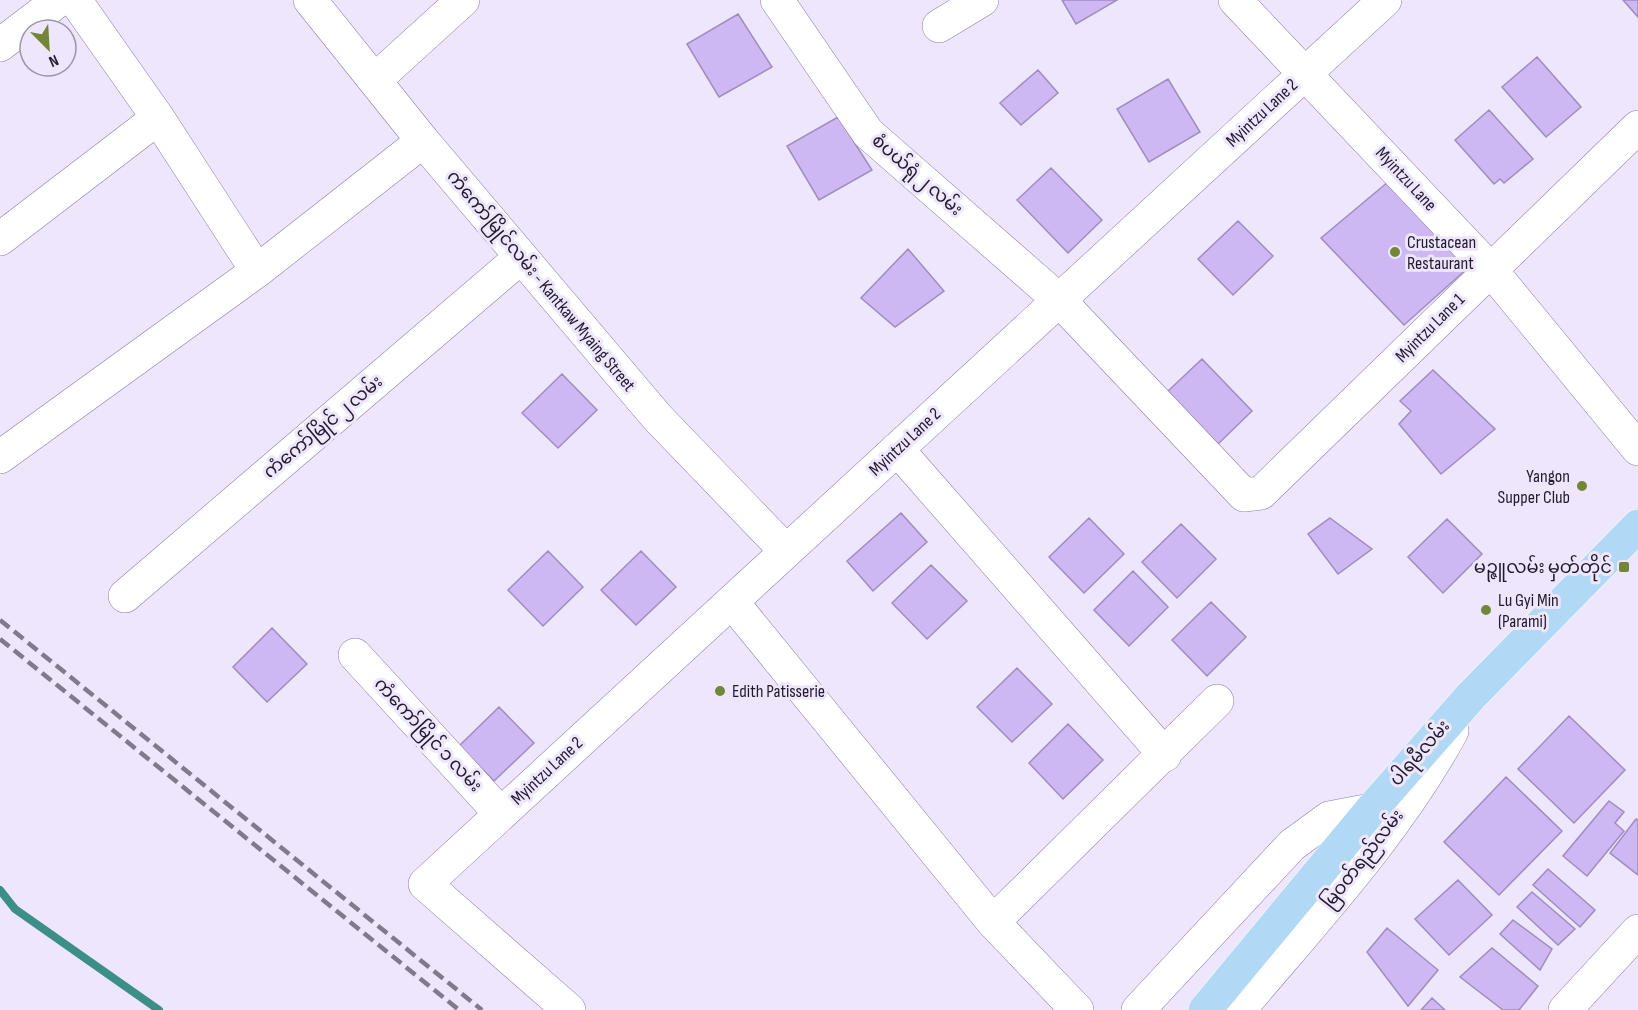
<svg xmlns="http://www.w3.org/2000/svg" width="1638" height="1010" font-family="'Sofia Sans Condensed','Noto Sans Myanmar',sans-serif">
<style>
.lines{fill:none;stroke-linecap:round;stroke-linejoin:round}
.stream{stroke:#3c8f88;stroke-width:8}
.building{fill:#cdb8f3;stroke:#9f8cc0;stroke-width:1.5}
.minor-casing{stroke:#8e7bae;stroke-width:34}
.major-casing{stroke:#fff;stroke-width:34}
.minor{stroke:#fff;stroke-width:33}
.major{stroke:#b1d9f5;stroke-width:33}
.rail{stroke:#81798e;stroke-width:4.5;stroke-dasharray:12 6;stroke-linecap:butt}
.poi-dot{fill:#738536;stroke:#eee6fc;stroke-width:2}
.labels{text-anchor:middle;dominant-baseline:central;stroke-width:6;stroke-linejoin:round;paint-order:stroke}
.street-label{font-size:18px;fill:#21192d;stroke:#eee6fc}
.poi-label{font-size:18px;fill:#21192d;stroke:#eee6fc;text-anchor:start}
</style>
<rect width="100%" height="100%" fill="#eee6fc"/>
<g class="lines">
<path class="stream" d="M0,890L15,909L159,1010"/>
</g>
<path class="building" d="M1062,0H1117L1076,24Z
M1623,0H1638V17Z
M738,14L772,67L719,97L687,44Z
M1537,57L1581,107L1546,137L1502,87Z
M1038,70L1058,93L1021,125L1000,103Z
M1168,79L1200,132L1149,162L1117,109Z
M1489,110L1533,159L1504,183L1500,179L1494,184L1455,140Z
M838,117L872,170L819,200L787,146Z
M1051,168L1102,220L1068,253L1017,200Z
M1388,182L1469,267L1404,325L1321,238Z
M1238,221L1273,256L1233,295L1198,259Z
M908,249L944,291L895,327L861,298Z
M1202,359L1252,411L1218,444L1167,392Z
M1433,370L1495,429L1441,474L1399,424L1411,411L1400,401Z
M562,374L597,410L558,448L522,413Z
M901,513L927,542L873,591L847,561Z
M1089,518L1124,554L1084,593L1049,557Z
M1330,518L1372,549L1338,574L1308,534Z
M1447,519L1482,554L1443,593L1408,557Z
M1181,524L1216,559L1177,598L1142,562Z
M548,551L583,587L543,626L508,590Z
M641,551L676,587L636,625L601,590Z
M931,565L967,601L927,639L892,603Z
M1133,571L1168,607L1129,646L1094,610Z
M1211,602L1246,637L1207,676L1172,640Z
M272,628L307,664L267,702L233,667Z
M1017,668L1052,704L1012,742L977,707Z
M499,707L534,743L494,781L459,746Z
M1569,716L1625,770L1574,823L1518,769Z
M1068,724L1103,760L1063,799L1029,763Z
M1506,777L1562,831L1499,895L1444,842Z
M1609,801L1624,812L1615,823L1624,831L1587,876L1563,856Z
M1636,819L1638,820V875L1610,853Z
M1548,869L1595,910L1580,927L1533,885Z
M1458,880L1492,915L1449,955L1415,919Z
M1532,892L1575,929L1558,945L1517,907Z
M1513,920L1552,949L1540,970L1500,934Z
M1387,928L1438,970L1408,1006L1367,952Z
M1492,948L1538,986L1519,1010H1503L1460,977Z
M1432,998L1445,1010H1421Z"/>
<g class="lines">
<g class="minor-casing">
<path id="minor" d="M75,0L158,118L257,271
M310,0L423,141L657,417L786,551
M777,0L868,133L1059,300L1244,495L1261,493L1638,127
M1235,0L1490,269L1638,449
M939,26L982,0
M0,45L59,0
M375,80L463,0
M0,239L158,118
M897,449L1165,755
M0,457L257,271L423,141
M125,596L520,258
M732,602L993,922L1077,1010
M355,655L501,814
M993,922L1217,701
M569,1010L425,884L1385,0
M1138,1010L1292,845L1329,818L1371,810
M1239,1010C1314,921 1396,834 1452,731
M1565,1010L1638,931"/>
</g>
<g class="major-casing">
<path id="major" d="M1205,1010L1371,810L1471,696L1638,526"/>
</g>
<use href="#minor" class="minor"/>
<use href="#major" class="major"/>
<path class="rail" d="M0,620L482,1010
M0,639L459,1010"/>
</g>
<g class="poi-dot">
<circle cx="1395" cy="252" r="6"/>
<circle cx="1582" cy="486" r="6"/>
<rect x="1618" y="561" width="12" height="12" rx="3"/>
<circle cx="1486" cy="610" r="6"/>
<circle cx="720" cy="691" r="6"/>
</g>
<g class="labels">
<g class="street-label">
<text transform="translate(1262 113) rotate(-43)">Myintzu Lane 2</text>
<text transform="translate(917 175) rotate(41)">စံပယ်ရုံ ၂ လမ်း</text>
<text transform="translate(1406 179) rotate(47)">Myintzu Lane</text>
<text transform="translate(541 281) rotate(50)">ကံကော်မြိုင်လမ်း - Kantkaw Myaing Street</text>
<text transform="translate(1430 328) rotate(-45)">Myintzu Lane 1</text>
<text transform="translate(323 427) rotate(-40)">ကံကော်မြိုင် ၂ လမ်း</text>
<text transform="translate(905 442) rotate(-43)">Myintzu Lane 2</text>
<text transform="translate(428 735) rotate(47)">ကံကော်မြိုင် ၁ လမ်း</text>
<text transform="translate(1420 753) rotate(-49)">ပါရမီလမ်း</text>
<text transform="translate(547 771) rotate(-43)">Myintzu Lane 2</text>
<text transform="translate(1363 859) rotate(-52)">မြဝတ်ရည်လမ်း</text>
</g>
<g class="poi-label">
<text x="1407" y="242">Crustacean<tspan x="1407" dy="21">Restaurant</tspan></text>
<text x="1570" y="476" text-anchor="end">Yangon<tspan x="1570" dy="21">Supper Club</tspan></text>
<text x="1612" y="567" text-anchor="end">မဉ္ဇူလမ်း မှတ်တိုင်</text>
<text x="1498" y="600">Lu Gyi Min<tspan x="1498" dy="21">(Parami)</tspan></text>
<text x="732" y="691">Edith Patisserie</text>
</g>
</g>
<g transform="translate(48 48) rotate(156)"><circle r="28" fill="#eee6fc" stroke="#9c94a9" stroke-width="1.5"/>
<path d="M0-4.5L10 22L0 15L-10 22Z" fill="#738536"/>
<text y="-9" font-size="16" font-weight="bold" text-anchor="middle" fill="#21192d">N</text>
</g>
</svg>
